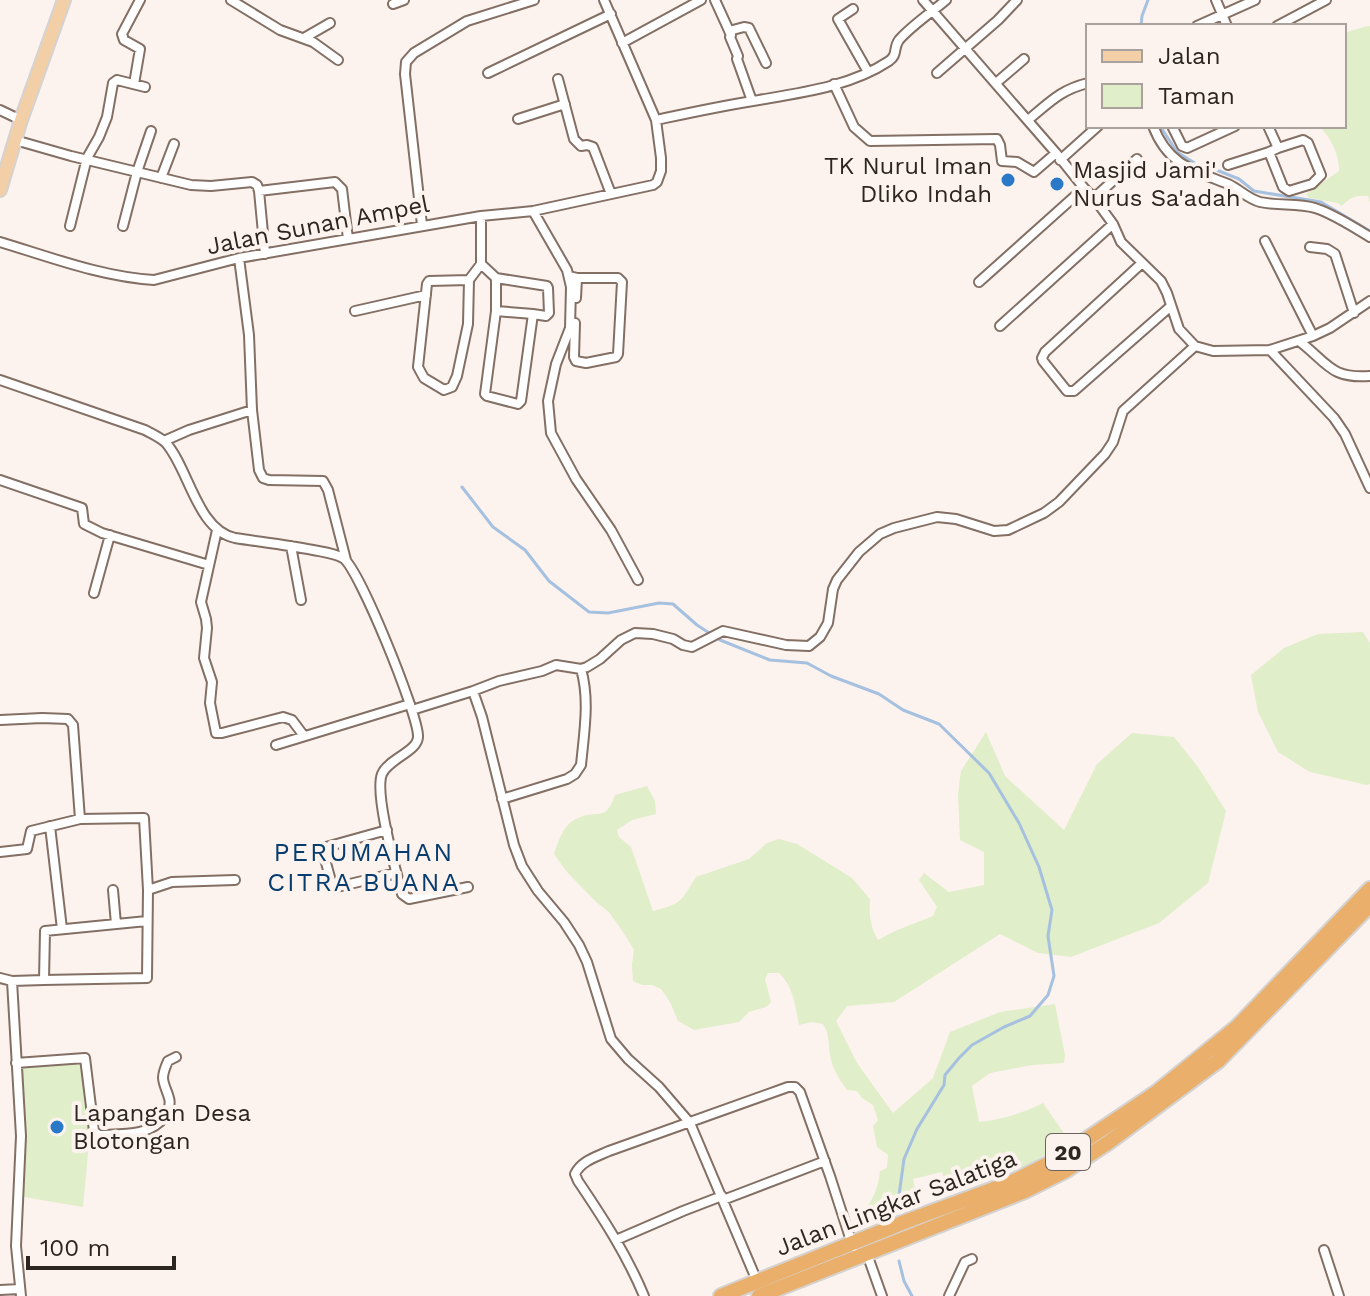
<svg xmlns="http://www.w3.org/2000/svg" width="1370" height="1296" font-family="'Work Sans',sans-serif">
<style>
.green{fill:#e0eec9}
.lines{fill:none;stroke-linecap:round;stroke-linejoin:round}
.stream{stroke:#a6c0df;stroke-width:3}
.street-casing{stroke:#836f64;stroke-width:12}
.primary-casing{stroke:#d5d3d2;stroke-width:16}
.highway-casing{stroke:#d5d3d2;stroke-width:18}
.street{stroke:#fff;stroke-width:8}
.primary{stroke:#f2cfa6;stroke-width:12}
.highway{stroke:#eaaf6a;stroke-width:14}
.poi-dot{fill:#2a79c8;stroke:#fcf3ee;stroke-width:3}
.labels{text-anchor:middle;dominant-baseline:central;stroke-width:8;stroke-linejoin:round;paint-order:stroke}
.shield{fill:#fcf3ee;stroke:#6b635e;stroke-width:2}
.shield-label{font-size:22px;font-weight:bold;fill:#2d2520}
.poi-label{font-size:24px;fill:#2d2520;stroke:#fcf3ee;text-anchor:start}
.street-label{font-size:24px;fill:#2d2520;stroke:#fcf3ee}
.neighbourhood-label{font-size:26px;letter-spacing:2px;fill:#073d6e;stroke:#fcf3ee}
</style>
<rect width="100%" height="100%" fill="#fcf3ee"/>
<path class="green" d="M1367,26H1370V203L1368,196C1357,195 1350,197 1342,206L1338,203L1309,198L1306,194L1339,171C1340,157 1330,134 1318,126H1344V33Z
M1363,632L1370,643V784L1367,785L1310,772L1278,752L1258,712L1251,675L1284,648L1318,634Z
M986,732L1005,776L1064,830L1097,764L1132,733L1174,737L1198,767L1226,811L1208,883L1159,923L1071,957L1038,953L1000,934L894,1002L847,1006L836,1021L857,1063L893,1113L933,1078L950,1032L1000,1012L1055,1004L1065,1055L1064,1063L1032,1065L990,1073L972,1086L979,1122C1002,1120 1023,1113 1043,1103L1066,1136V1141L1026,1167L949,1194L942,1172L913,1179L918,1204L872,1224L863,1226L858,1220C862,1211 869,1205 873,1197C877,1189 879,1180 880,1171L887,1168L888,1155L877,1147L873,1126L878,1120L873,1105L862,1098L857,1091L847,1090C839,1079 832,1068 830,1055C828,1043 830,1035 823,1024L812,1022L799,1025C795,1006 794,987 779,973H768L765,979L771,1002L766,1007L749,1012L739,1022L694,1030L678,1021L670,1002L661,989L652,985H642L633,981L632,964L634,950L625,935L609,912L596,902L567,872L554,854C558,842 563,826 574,820C596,807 605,825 615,795L647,786L655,801L656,814L632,820L617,830L619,837L631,847L653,911C682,904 681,901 696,877L749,859L767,843L779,839L797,844L852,878L870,899C869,914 870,927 878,940L895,931L933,916L937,907L919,880L924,873L949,892L984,885V852L960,840L958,794L961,771Z
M82,1055L90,1132L83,1207L24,1197V1123L19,1064Z"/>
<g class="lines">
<path class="stream" d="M1141,26L1142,16L1148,0
M1160,126L1177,152L1201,167L1219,171L1239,179L1254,191L1321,202L1370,231
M462,487L493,527L525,550L549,581L589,612L608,613L659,603L673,604L697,625L720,640L770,660L807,663L831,676L879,694L903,710L939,724L989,773L1019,823L1039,867L1052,910L1048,936L1054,976L1048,995L1030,1016L1004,1027L972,1045L959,1058L945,1075L944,1085L917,1129L904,1159L896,1217
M899,1261L904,1281L912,1296"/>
<g class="street-casing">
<path id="street" d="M231,0L280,30L313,42L338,60
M715,0L731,35L730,37L738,56L737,59L752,101
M923,0L1056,153L1084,188L1094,198L1113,224L1121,242L1161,281L1167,293L1179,329L1195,346L1213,351L1270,350L1313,336L1330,328L1370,301
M1216,0L1227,26
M393,4L404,0
M853,9L838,19L868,72
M1197,26L1255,0
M1277,26L1326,0
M729,31L744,27L749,28L766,63
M304,38L330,23
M622,43L701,0
M488,73L611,14
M937,73L998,20L1017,0
M558,79L574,139L581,146L587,145L593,147L611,194
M996,83L1024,59
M134,84L140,49L124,40L122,34L140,0
M834,84L854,127L870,141L997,139L1000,145L1002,161L1017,162L1034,172L1056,153
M0,110L21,120
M518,119L565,104
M656,120C689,113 721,106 753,101C799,93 850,87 889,61C898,55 893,48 899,40C911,26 932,12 946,0
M1028,120C1050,102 1060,90 1088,83
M1153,126C1168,165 1193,170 1228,184C1239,189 1248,199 1260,202C1278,206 1298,203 1315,208C1334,214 1353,227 1370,237
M1172,126L1182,146L1187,148L1235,126
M1268,126L1278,148L1303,140L1308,143L1321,175L1312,184L1289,191L1283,187L1269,152L1278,148
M15,140L71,156L191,185L211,186L252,182L257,185L259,191L335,182L342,189L348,239
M1060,160L1098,126
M1228,165L1269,152
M161,178L174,144
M259,191L265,254
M1094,198L1137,159
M533,211L567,270L571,287L570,328L556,364L548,401L551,433L576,479L611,530L638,580
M422,225L405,74L406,62L414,53L467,21L534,0
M70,226L87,158L99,137L107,117L113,83L117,80L145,87
M123,226L137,172L151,131
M1265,241L1313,336
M0,242C50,257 102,277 154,280L239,258L481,216L533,211L653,185L657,182L661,171V158L656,120L604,0
M1310,247L1327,249L1335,254L1354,313
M239,258L249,335L252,410L259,470L263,478L269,480L323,481L328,490L346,560
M1142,263L1045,352L1042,358L1043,361L1067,391H1074L1171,306
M481,264L496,278L547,286L548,288L549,313L546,316L533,314L521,401L518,404L487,396L485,394L496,311V278
M569,276L577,278H618L622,282L618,354L616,357L586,363L576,361L574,357L575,323
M469,280L429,281L427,284L418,367L424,378L444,390L452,387L457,376L468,324L469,280L481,264V216
M979,282L1084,188
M576,298L577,278
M355,311L426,295
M496,311L533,314
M1000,326L1113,224
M1299,341C1328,363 1330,379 1370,376
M1270,350L1334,418L1345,434L1370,488
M0,380L145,430C152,434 160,437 166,443C189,469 197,530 235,538C261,542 287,545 313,550C323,552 334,553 343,558C359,568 418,714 418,736C419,751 388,759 382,774C374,794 396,871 402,894L409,899L468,887
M164,441L189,430L252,410
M0,480L82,508L84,524L102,533L209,565
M217,530L201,602L206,619L207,628L204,658L212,682L210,703L216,733H222L283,717L292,720L304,736
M291,546L301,600
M94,593L110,535
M473,691L499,681L542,671L556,665L581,669L587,667L600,659L621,640L635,633L653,634L673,639L683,645L692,647L723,631L786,645L809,646L820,637L828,623L833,589L837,580L859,552L880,534L894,528L937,517L956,519L994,531L1008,530L1044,513L1059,502L1105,454L1113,442L1123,411L1195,346
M412,710L473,691L482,717L514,845L522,866L538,891L564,922L579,945L587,962L611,1039L628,1059L659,1087L690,1123L757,1281
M0,720L42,718L68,719L73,725L80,819
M276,745L410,704
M502,799L567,779L575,774L581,765C584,733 590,700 581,669
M50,826L62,929
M387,830L326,847L323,852L333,888L396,873
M0,852L27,849L31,831L80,819L144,818L148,890
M113,890L116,924
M0,978L12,981L44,980L45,931L147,921
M44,980L147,978L148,890L172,882L235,880
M12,981L21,1136L16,1246L21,1296
M16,1063L85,1058L94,1131L99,1135C120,1134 151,1137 165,1116C168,1111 171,1104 169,1098C164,1081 159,1081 168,1061L176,1057
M723,1200L825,1161
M616,1240L683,1211L722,1196
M1324,1250L1339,1296
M867,1254L882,1296
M0,1290L20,1289
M644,1296C627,1255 603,1218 578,1181L575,1174C581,1161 596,1157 609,1151L788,1087H795L800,1092L830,1176L853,1247
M949,1296L965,1262L972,1259"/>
</g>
<g class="primary-casing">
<path id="primary" d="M0,190L21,120L64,0"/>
</g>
<g class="highway-casing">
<path id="highway" d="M721,1296L907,1221L1010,1183L1056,1160L1157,1092L1237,1027L1370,889
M759,1296L1025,1191L1065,1171L1109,1142L1218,1061L1370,905"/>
</g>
<use href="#street" class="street"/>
<use href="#primary" class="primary"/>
<use href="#highway" class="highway"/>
</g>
<g class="poi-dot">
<circle cx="1008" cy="180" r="8"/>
<circle cx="1057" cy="184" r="8"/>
<circle cx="57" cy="1127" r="8"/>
</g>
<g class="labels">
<rect class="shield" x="1046" y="1134" width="44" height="36" rx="6"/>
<g class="shield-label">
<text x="1068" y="1152">20</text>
</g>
<g class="poi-label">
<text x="992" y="166" text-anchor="end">TK Nurul Iman<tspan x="992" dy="28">Dliko Indah</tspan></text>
<text x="1073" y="170">Masjid Jami'<tspan x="1073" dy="28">Nurus Sa'adah</tspan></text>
<text x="73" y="1113">Lapangan Desa<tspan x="73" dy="28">Blotongan</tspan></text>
</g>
<g class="street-label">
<text transform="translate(318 225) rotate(-11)">Jalan Sunan Ampel</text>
<text transform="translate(896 1203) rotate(-21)">Jalan Lingkar Salatiga</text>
</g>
<g class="neighbourhood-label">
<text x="364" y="852">PERUMAHAN<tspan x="364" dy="30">CITRA BUANA</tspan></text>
</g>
</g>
<rect x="1086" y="24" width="260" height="104" fill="#fcf3ee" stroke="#a9a19c" stroke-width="2"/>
<rect x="1102" y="50" width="40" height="12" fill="#f2cfa6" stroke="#a9a19c" stroke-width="2"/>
<text x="1158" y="64" font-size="24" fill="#2d2520">Jalan</text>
<rect x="1102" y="84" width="40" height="24" fill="#e0eec9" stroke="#a9a19c" stroke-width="2"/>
<text x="1158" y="104" font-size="24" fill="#2d2520">Taman</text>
<path d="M28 1256v12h146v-12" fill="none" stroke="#2d2520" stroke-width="4"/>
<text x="40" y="1256" font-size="24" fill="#2d2520" stroke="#fcf3ee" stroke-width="6" paint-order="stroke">100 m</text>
</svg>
